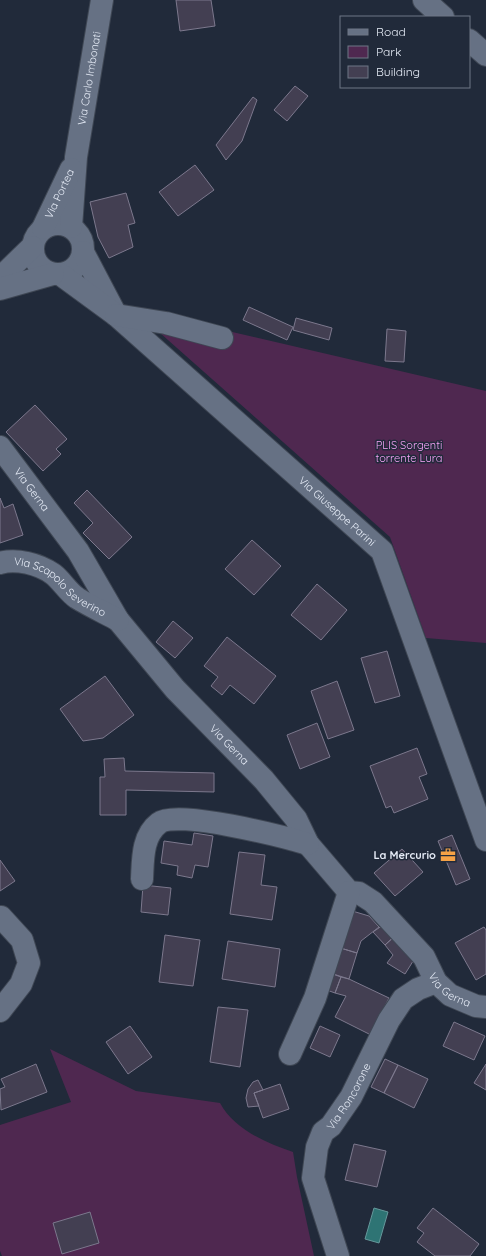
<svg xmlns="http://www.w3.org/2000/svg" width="486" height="1256" font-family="Quicksand,sans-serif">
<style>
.green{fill:#4f2850}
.water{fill:#2e7474;stroke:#65989b}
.building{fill:#433f52;stroke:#7c788d}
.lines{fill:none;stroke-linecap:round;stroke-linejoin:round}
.minor-casing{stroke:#3f4754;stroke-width:24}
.minor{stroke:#667184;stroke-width:22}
.labels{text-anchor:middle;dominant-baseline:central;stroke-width:3;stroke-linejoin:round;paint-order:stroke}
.street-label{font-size:11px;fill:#e5ebf6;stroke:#212a3a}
.park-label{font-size:11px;fill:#f9a4f9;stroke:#212a3a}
.poi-label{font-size:11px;font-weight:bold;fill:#e5ebf6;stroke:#212a3a;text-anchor:end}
</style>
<rect width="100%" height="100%" fill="#212a3a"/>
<path class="green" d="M133,309L486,391V643L426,638L390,537Z
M50,1049L136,1091L220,1103C234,1129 266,1143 293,1152L297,1177L314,1256H2L0,1251V1125L71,1102Z"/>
<path class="water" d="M374,1208L388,1212L379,1243L365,1239Z"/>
<path class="building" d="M176,0H211L215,26L180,31Z
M295,86L308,96L287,121L274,110Z
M253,97L257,100L242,141L226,160L216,145Z
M195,165L214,190L178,216L159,192Z
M126,193L135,223L128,225L133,247L109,258L98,237L90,202Z
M249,307L293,327L287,340L243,320Z
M296,318L332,328L329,340L293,330Z
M387,329L406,331L404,362L385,361Z
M35,405L67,439L56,449L61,454L43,471L6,432Z
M87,490L132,537L109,559L83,533L93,523L74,503Z
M0,498L4,508L13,504L23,535L0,543Z
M252,540L281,566L254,595L225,569Z
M317,584L347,610L321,640L291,615Z
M173,621L193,638L175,658L156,642Z
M227,637L276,676L254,704L230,685L222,695L211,686L218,677L204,666Z
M387,651L400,696L375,703L361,658Z
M105,676L134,715L103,738L83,741L60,709Z
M337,681L354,730L328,739L311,691Z
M317,723L330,757L300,769L287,735Z
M417,748L427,774L419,777L428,799L394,813L391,806L386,808L370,766Z
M124,758L125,771L214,773V792L126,790V815H100V777H105L104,759Z
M194,833L213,836L208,867L195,865L192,878L177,875L178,866L161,863L164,841L192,845Z
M452,835L470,879L456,885L438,841Z
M402,849L423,872L395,896L374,873Z
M239,852L265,855L261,885L277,887L272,920L230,914Z
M0,860L15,881L0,891Z
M143,885L171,888L168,915L141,912Z
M349,910L369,916L379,927L361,941L357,953L337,947Z
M386,923L397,934L385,945L373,932Z
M484,927L486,930V974L476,980L455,943Z
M397,934L415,958L405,974L387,963L393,955L385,945Z
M165,935L200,940L193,986L159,982Z
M228,941L280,949L275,987L222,979Z
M337,947L357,953L349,979L330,973Z
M330,973L341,977L335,993L324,989Z
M341,977L349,979L389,998L371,1035L335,1017L346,996L335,993Z
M218,1007L248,1010L240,1067L210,1062Z
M454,1022L485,1036L474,1060L443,1046Z
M130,1026L152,1057L128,1074L106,1042Z
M320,1026L340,1035L330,1057L310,1048Z
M385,1059L398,1065L384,1093L371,1087Z
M36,1064L47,1092L1,1110L0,1089L5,1087L1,1079Z
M486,1064V1090L474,1083Z
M398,1065L428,1079L414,1108L384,1093Z
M258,1080L263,1090L254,1093L259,1106L248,1107L246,1098L248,1089L253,1082Z
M280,1084L289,1109L263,1118L254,1093Z
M354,1144L386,1151L377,1187L345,1180Z
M433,1208L479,1244L470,1256H435L417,1242L424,1233L417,1228Z
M90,1212L99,1243L62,1254L53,1223Z"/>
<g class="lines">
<g class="minor-casing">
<g id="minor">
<path d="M424,0L443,17"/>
<path d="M469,40L486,55"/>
<circle cx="58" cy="249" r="25"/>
<path id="s1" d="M71,227L76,157L102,0"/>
<path id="s2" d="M43,228L71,169"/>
<path d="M83,252L114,311"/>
<path id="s3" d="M60,274L116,315L382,551L486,840"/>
<path d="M0,278L32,247"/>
<path d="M0,289L53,274"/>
<path d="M116,315L166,323L222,338"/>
<path id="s4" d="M0,447L78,551L118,620L175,689L264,780L296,819L308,844L349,892L359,893L373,902L424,957L436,982L450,995L476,1006L486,1007"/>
<path id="s5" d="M0,563C16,558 39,564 53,574C62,581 68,592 77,598C90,606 105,613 118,620"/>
<path d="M142,879C143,859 142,836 159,823C176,809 285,837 308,844"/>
<path d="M0,1011L21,984L29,963L22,940L1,917"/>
<path d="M290,1054L315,998L349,892"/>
<path id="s6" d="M338,1256L313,1178L317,1147L323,1132L331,1126L351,1097L389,1020L403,999L418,989L436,982"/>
</g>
</g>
<use href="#minor" class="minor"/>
</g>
<defs>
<g id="office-bare" transform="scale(1.2)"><path d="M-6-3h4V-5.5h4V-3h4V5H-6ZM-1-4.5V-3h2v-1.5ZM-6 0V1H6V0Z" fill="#f5a246" stroke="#212a3a" stroke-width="2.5" paint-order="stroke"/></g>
</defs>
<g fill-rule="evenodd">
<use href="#office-bare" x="448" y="855"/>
</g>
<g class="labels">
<g class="street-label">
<text stroke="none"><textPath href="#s1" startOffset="150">Via Carlo Imbonati</textPath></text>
<text stroke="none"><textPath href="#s2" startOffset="38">Via Portea</textPath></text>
<text stroke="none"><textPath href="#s4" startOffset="53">Via Gerna</textPath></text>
<text stroke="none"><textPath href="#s3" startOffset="365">Via Giuseppe Parini</textPath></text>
<text stroke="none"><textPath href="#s5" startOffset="68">Via Scapolo Severino</textPath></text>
<text stroke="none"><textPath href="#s4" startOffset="377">Via Gerna</textPath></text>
<text stroke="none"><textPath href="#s4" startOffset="713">Via Gerna</textPath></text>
<text stroke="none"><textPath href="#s6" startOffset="174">Via Roncorone</textPath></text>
</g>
<g class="park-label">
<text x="409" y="445">PLIS Sorgenti<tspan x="409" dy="13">torrente Lura</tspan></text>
</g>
<g class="poi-label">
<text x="436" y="855">La Mercurio</text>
</g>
</g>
<rect x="340" y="16" width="130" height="72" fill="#212a3a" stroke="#6f7785"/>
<rect x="348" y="29" width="20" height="6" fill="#667184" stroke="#6f7785"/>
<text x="376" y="36" font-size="12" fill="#e5ebf6">Road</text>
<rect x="348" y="46" width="20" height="12" fill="#4f2850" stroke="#6f7785"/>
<text x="376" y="56" font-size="12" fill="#e5ebf6">Park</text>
<rect x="348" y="66" width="20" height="12" fill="#433f52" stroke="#6f7785"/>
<text x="376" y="76" font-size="12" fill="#e5ebf6">Building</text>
</svg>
